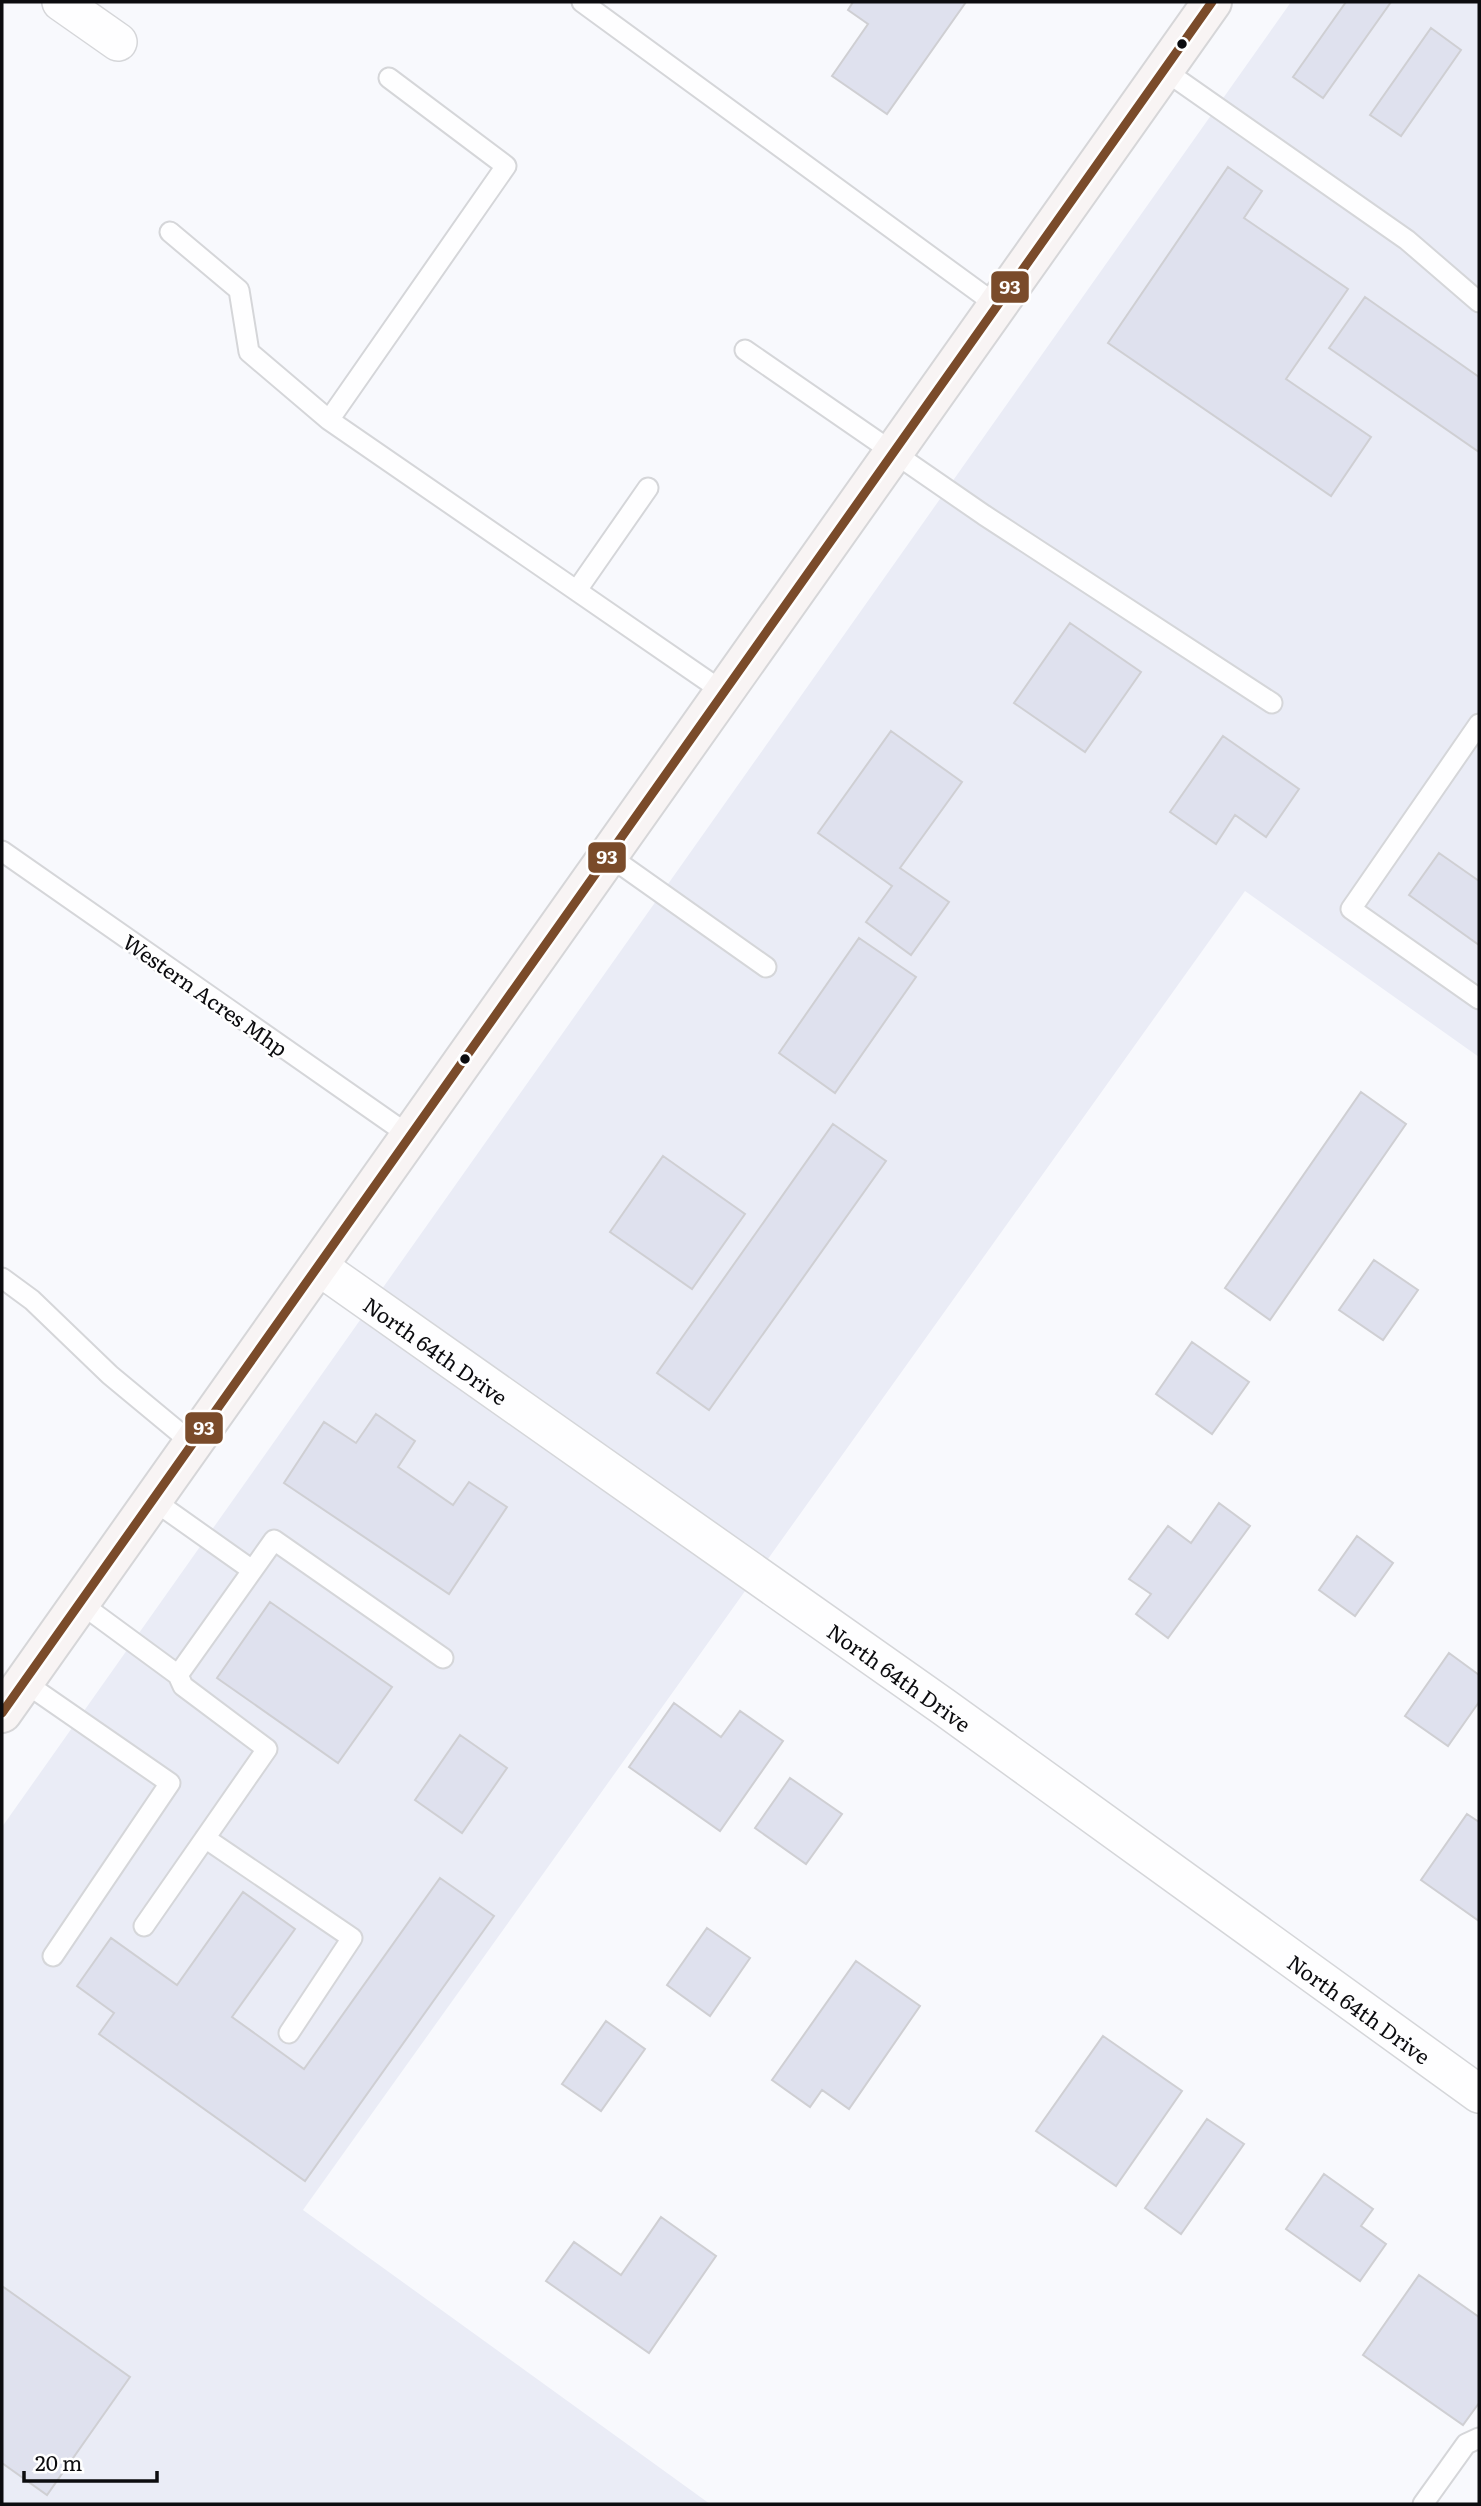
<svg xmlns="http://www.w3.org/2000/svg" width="1481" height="2506" font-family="Literata,serif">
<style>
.built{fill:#eaecf6}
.building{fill:#dfe1ee;stroke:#cfcfd3;stroke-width:2}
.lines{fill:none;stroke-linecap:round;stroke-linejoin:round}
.lane-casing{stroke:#d5d6d9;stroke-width:23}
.street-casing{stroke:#d5d6d9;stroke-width:40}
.primary-casing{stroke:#d6d6d8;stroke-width:42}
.lane{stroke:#fefeff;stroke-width:19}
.street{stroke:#fefeff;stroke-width:37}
.primary{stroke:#f8f4f4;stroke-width:38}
.bus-1-casing{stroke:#fff;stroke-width:14}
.bus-1{stroke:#7a4b2a;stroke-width:9}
.bus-dot{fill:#0c0c0f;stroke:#fff;stroke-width:2.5}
.labels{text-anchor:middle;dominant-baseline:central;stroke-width:5;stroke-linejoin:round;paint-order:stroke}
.street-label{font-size:21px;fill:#0c0c0f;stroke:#fff}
.line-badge{stroke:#fff;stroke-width:2.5}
.badge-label{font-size:19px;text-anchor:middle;font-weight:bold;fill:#fff}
</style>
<rect width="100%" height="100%" fill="#f8f9fd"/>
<path class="built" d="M1291,2H1479V1057L1245,891L303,2210L710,2504H2V1827Z"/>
<path class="building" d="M853,2H966L887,114L832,76L868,24L848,10Z
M1346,2H1391L1323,98L1293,77Z
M1431,28L1461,50L1401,136L1370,115Z
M1228,167L1262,191L1244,218L1348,289L1286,379L1371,437L1331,496L1108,343Z
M1365,297L1479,377V452L1329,348Z
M1070,623L1141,672L1085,752L1014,703Z
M891,731L962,782L900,868L949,902L911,955L866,922L892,886L818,833Z
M1223,736L1299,789L1266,837L1235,815L1216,844L1170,812Z
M1439,853L1479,881V945L1409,895Z
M859,938L916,977L835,1093L779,1053Z
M1361,1092L1406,1124L1270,1320L1225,1288Z
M833,1124L886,1161L709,1410L657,1373Z
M663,1156L745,1214L692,1289L610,1232Z
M1374,1260L1418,1290L1383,1340L1339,1310Z
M1192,1342L1249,1382L1212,1434L1156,1394Z
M376,1414L415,1441L398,1467L453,1505L469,1482L507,1507L449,1594L284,1483L324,1422L356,1443Z
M1219,1503L1250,1526L1168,1638L1136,1614L1151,1594L1129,1579L1168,1526L1191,1543Z
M1357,1536L1393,1563L1355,1616L1319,1590Z
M270,1602L392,1687L338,1763L217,1678Z
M1449,1653L1479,1675V1702L1448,1746L1405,1716Z
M674,1703L721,1737L740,1711L783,1741L720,1831L629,1767Z
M460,1735L507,1768L462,1833L415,1800Z
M790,1778L842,1814L806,1864L755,1828Z
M1467,1814L1479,1822V1921L1421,1880Z
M440,1878L494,1916L305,2181L99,2034L114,2013L77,1986L111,1938L177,1985L243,1892L295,1929L232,2017L304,2069Z
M707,1928L750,1958L710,2016L667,1985Z
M856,1961L920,2006L849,2109L822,2090L810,2107L772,2080Z
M606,2021L645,2049L601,2111L562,2084Z
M1103,2036L1182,2091L1116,2186L1036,2131Z
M1207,2119L1244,2144L1181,2234L1145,2208Z
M1324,2174L1373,2209L1361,2226L1386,2244L1360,2281L1286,2229Z
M661,2217L716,2256L649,2353L546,2281L574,2242L621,2275Z
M1419,2275L1479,2317V2403L1463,2425L1363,2355Z
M2,2286L130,2377L47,2495L2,2463Z"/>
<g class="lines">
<g class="lane-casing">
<path id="lane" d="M582,2L998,306
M1164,70L1407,240L1479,302
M389,78L506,166L329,420L725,693
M170,232L239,290L249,352L329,420
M745,350L984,515L1272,703
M577,590L648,488
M1479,724L1351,909L1479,999
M2,851L410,1136
M609,856L766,967
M2,1278L32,1300L110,1375L192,1443
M153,1500L252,1570
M80,1603L178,1675
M24,1682L170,1783L53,1956
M205,1838L352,1938L289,2033
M144,1926L267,1749L183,1686L178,1675L274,1540L443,1658
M1423,2504L1466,2444L1479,2438"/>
</g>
<g class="street-casing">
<g id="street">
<path d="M61,2L118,42"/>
<path id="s1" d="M318,1266L944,1707L1479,2094"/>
</g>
</g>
<g class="primary-casing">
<path id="primary" d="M2,1713L1212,2"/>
</g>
<use href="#lane" class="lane"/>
<use href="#street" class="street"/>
<use href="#primary" class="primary"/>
<g class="bus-1-casing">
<path id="bus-1" d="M2,1713L1212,2"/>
</g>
<use href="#bus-1" class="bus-1"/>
</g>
<g class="bus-dot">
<circle cx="1182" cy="44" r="6"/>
<circle cx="465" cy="1059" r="6"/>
</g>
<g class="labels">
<g class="street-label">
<text transform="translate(206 994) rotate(35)">Western Acres Mhp</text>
<text stroke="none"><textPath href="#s1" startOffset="145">North 64th Drive</textPath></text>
<text stroke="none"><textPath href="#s1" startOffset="712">North 64th Drive</textPath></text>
<text stroke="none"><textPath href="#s1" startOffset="1279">North 64th Drive</textPath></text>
</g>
</g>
<g class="line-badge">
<rect x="990" y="270" width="40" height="34" rx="7" fill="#7a4b2a"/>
<rect x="587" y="841" width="40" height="33" rx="7" fill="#7a4b2a"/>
<rect x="184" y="1411" width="40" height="34" rx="7" fill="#7a4b2a"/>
</g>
<g class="badge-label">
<text x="1010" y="294">93</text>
<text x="607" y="864">93</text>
<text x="204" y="1435">93</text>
</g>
<rect width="1481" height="2506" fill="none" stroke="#0c0c0f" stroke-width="7"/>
<path d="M24 2471v10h133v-10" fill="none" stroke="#0c0c0f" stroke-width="3.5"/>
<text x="35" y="2471" font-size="21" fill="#0c0c0f" stroke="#ffffff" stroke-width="5" paint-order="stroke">20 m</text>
</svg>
